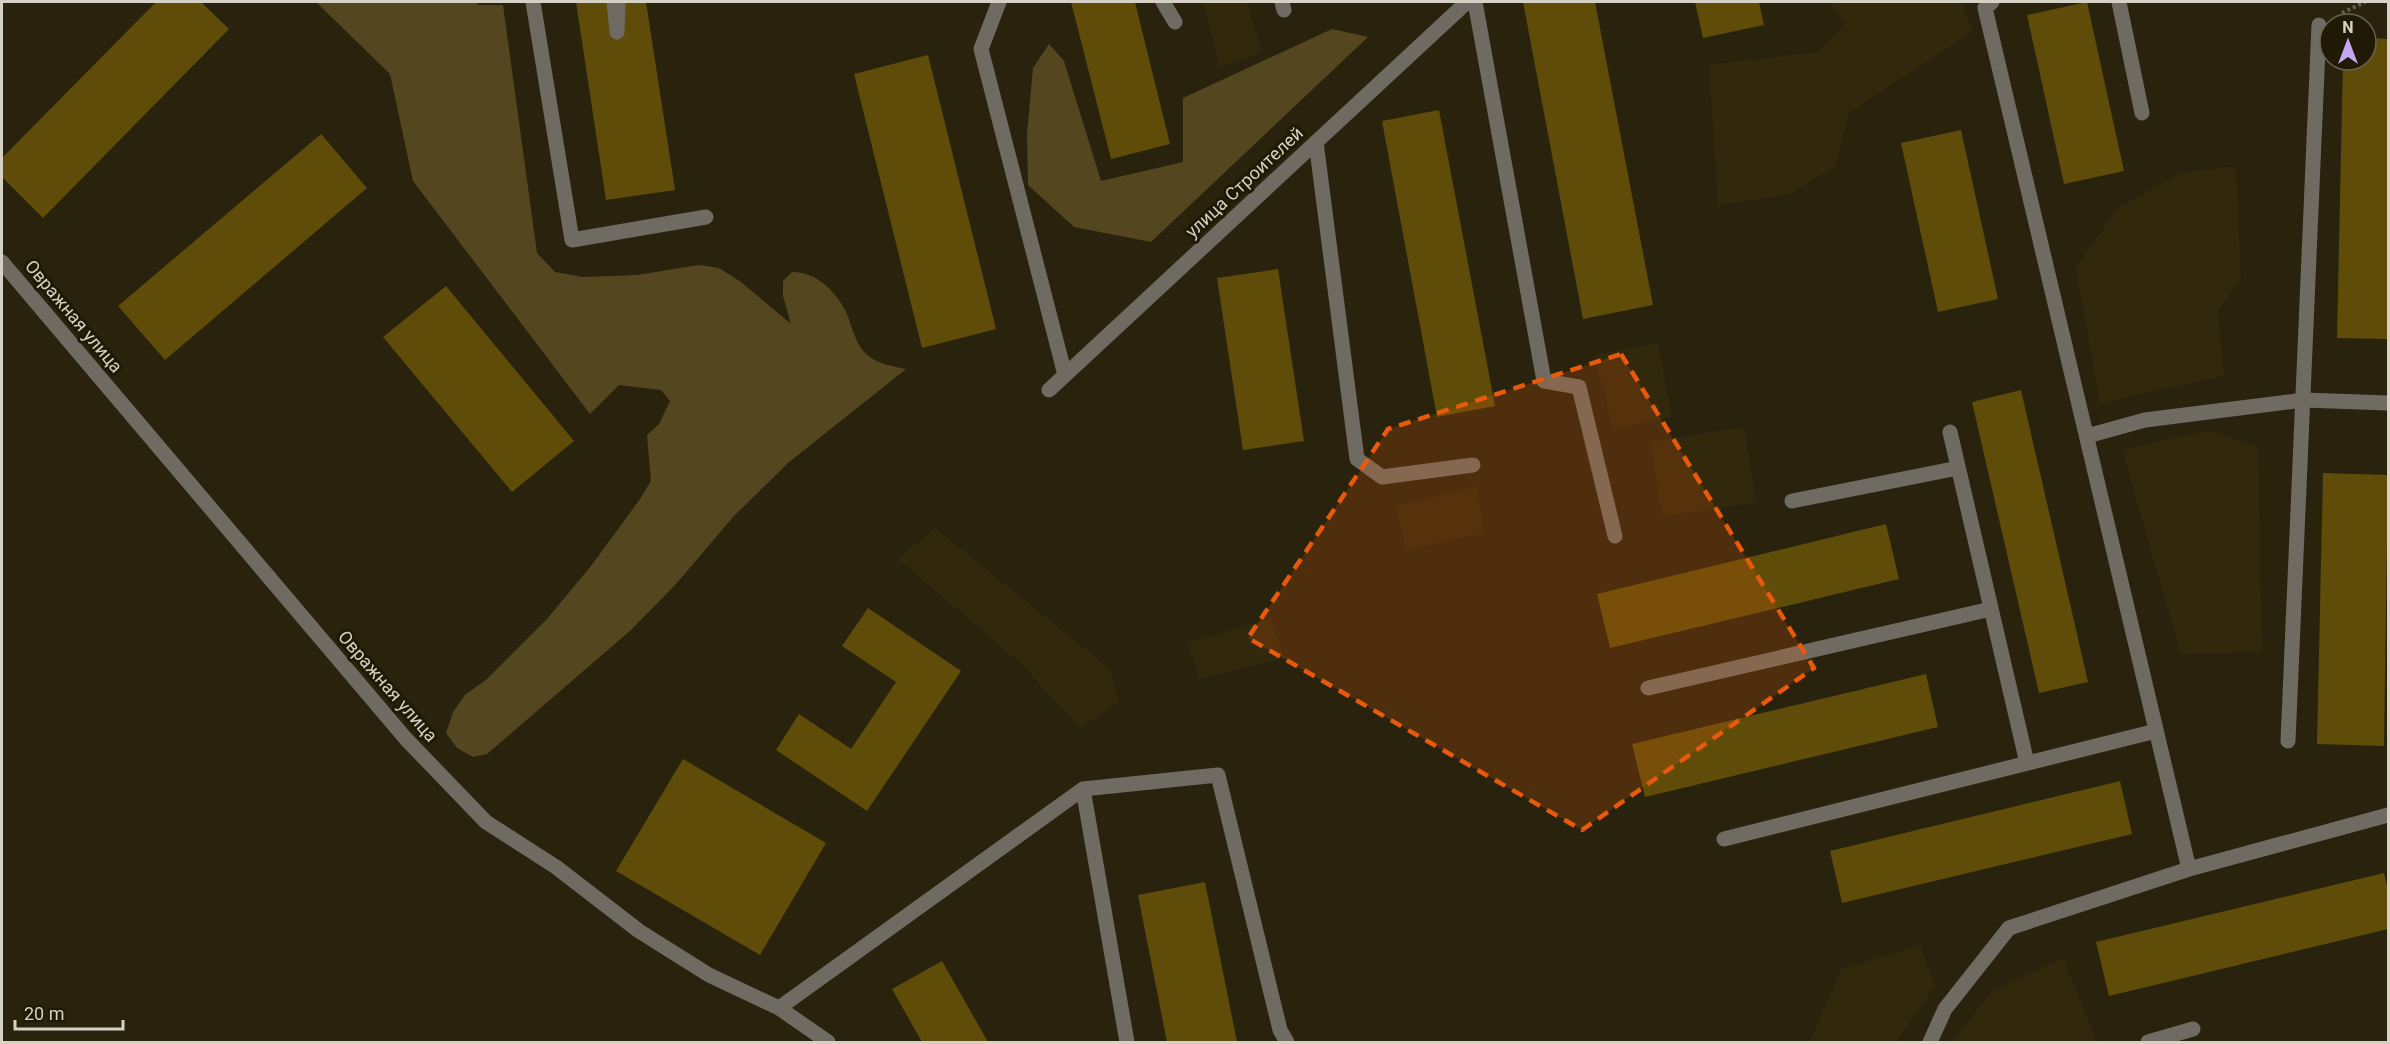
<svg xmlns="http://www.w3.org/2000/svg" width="2390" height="1044" font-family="Roboto,sans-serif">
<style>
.built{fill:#32290d}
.green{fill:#544720}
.building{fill:#5e4c08}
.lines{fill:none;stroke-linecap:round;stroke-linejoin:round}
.path{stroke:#645e4c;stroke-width:4;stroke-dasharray:3 3;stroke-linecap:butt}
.minor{stroke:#6f6b62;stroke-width:15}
.marked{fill:#e8590c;fill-opacity:0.2;stroke:#e8590c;stroke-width:4.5;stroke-dasharray:12 8;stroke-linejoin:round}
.labels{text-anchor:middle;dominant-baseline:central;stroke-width:6;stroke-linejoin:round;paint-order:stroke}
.street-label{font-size:18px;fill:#d5d1c4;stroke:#1f1905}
</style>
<rect width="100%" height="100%" fill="#29230e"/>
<path class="built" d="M1203,2H1247L1262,53L1220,67Z
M1829,2H1961L1973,31L1849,113L1835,166L1790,194L1718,205L1709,65L1817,52L1845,23Z
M2236,166L2241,278L2218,311L2224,376L2100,403L2076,268L2117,208L2181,173Z
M1658,343L1672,417L1613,429L1594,355Z
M1744,427L1756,502L1662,517L1650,442Z
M2209,430L2258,447L2262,652L2181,654L2122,450Z
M1477,486L1485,533L1406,550L1396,506Z
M935,528L1111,670L1119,701L1081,728L1018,661L898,559Z
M1271,618L1284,658L1199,679L1188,643Z
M1920,945L1935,986L1896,1042H1809L1842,969Z
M2063,958L2097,1042H1952L1991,992Z"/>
<path class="green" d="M316,2H475L479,5H503L537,253L555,272L583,277L637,275L699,265L719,268L741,282L791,324L783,296V281L792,272C816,272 835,290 846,312C852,325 855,344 866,354C877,364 892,366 906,369L788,463L733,517L676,584L631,630L487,754L473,757L457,748L446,733L453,712L465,695L487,679L547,619L591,566L640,499L651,481L647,435L659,424L670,401L661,390L619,385L590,414L413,181L390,74Z
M1332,29L1368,37L1151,242L1074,227L1028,185L1027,134L1033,68L1049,44L1064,61L1101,181L1183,162V98Z"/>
<path class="building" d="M156,2H201L229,29L43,218L2,177V158Z
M576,2H646L675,190L606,200Z
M1071,2H1135L1170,144L1111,159Z
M1523,2H1595L1653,305L1583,319Z
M1695,2H1759L1764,25L1703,38Z
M2087,2L2124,171L2064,184L2027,15Z
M2366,38L2388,39V339L2337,338L2343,60H2366Z
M928,55L996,329L922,348L854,74Z
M1439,110L1495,406L1437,417L1382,121Z
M1961,130L1998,299L1938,312L1901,143Z
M321,134L367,188L165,360L118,306Z
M1278,269L1304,441L1243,450L1217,278Z
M446,286L574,441L512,492L383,337Z
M2021,390L2088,682L2039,693L1972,402Z
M2323,473L2388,475L2384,746L2317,744Z
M1886,524L1899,579L1610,648L1597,594Z
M868,608L961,671L867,811L776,750L799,714L851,749L896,682L842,646Z
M1926,674L1938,727L1645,797L1632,744Z
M683,759L826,843L760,955L616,871Z
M2120,781L2132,834L1842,903L1830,851Z
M2384,873L2388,890V929L2109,996L2096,942Z
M1205,882L1237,1042H1167L1138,895Z
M942,961L988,1042H922L892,989Z"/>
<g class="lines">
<path class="path" d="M2342,13L2365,2"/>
<path class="minor" d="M533,2L572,240L706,217
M614,2L617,32L618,2
M999,2L981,49L1065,375
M1163,2L1175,22
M1282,2L1284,10
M1475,2L1544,381L1579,387L1615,536
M1992,2L1985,8L2189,869L2388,815
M2119,2L2142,113
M1316,142L1357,459L1382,477L1473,465
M2,262L406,739L486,822L556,867L639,931L709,975L779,1008L828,1042
M1049,390L1467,2
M1950,432L2027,763
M2087,436L2145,420L2304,400L2388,403
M1792,501L1958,468
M1648,688L1991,609
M2288,741L2319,25
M1083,789L1127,1042
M1724,839L2156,731
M779,1008L1083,789L1218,775L1280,1030L1287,1042
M1930,1042L1945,1009L2009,928L2189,869
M2148,1042L2193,1029"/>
</g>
<path class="marked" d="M1621,354L1814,668L1582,830L1248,638L1388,429Z"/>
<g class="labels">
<g class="street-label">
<text transform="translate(1244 182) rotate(-43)">улица Строителей</text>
<text transform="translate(74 316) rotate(50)">Овражная улица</text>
<text transform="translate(388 686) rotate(49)">Овражная улица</text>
</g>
</g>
<rect width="2390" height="1044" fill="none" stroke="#d5d1c4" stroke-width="6"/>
<g transform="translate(2348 42)"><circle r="28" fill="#1f1905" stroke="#686351" stroke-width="1.5"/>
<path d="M0-4.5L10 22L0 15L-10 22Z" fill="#c4a7f1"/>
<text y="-9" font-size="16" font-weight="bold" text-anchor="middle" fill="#d5d1c4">N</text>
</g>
<path d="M15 1020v9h108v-9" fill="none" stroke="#d5d1c4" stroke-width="3"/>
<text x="24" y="1020" font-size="18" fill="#d5d1c4" stroke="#1f1905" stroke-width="4.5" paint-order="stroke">20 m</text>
</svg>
